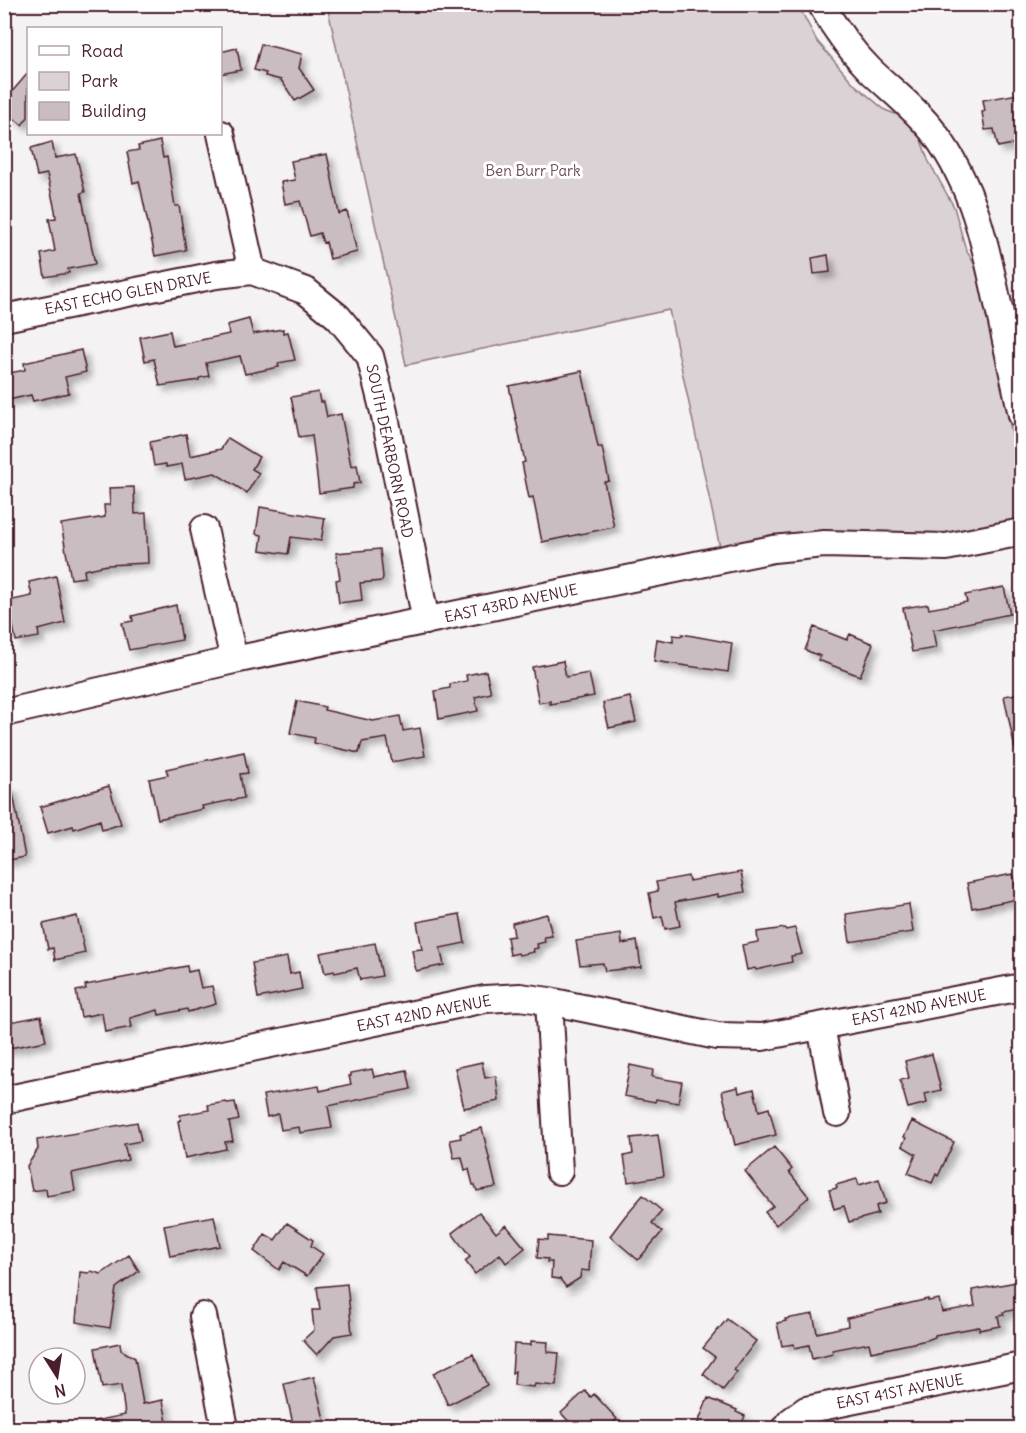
<svg xmlns="http://www.w3.org/2000/svg" width="1026" height="1433" font-family="Delius,sans-serif">
<style>
.green{fill:#dbd2d5;stroke:#927880;stroke-width:1.5}
.building{fill:#cabdc1;stroke:#4a1f2b;stroke-width:1.5;filter:url(#shadow)}
.lines{fill:none;stroke-linecap:round;stroke-linejoin:round}
.minor-casing{stroke:#4a1f2b;stroke-width:30}
.minor{stroke:#fff;stroke-width:26}
.labels{text-anchor:middle;dominant-baseline:central;stroke-width:6;stroke-linejoin:round;paint-order:stroke}
.park-label{font-size:15px;fill:#6e4c56;stroke:#fff}
.street-label{font-size:15px;fill:#4a1f2b;stroke:#fff}
</style>
<defs>
<filter id="shadow"><feDropShadow dx="5.5" dy="5.5" stdDeviation="3" flood-color="#0004"/></filter>
</defs>
<rect width="100%" height="100%" fill="#f4f2f2"/>
<filter id="ink" filterUnits="userSpaceOnUse"><feTurbulence type="fractalNoise" baseFrequency=".0167" numOctaves="2"/><feDisplacementMap in="SourceGraphic" scale="12" xChannelSelector="R" yChannelSelector="G"/><feConvolveMatrix kernelMatrix="1 2 1 2 8 2 1 2 1" color-interpolation-filters="sRGB"/></filter>
<g filter="url(#ink)">
<path class="green" d="M327,5H798L817,41L854,84L885,110L900,116L920,137L928,160L954,207L966,250L978,270L1021,478V520L1014,523L947,534L833,531L790,534L720,548L669,310L406,365Z"/>
<path class="building" d="M261,44L302,54L299,68L314,90L295,101L281,80L265,76L266,73L254,70Z
M237,48L241,70L220,74V52Z
M28,73V117L22,125L4,110V101Z
M1018,94L1022,114V142L998,147L994,129L985,130L982,112L985,111L983,100Z
M160,141L163,158L167,157L175,206H179L186,250L155,256L139,181L133,183L127,152L139,150L138,146Z
M52,142L55,158L76,154L85,192L81,193L95,264L68,269L69,273L45,277L41,254L55,251L49,219L56,218L55,210L47,174L37,176L31,148Z
M327,154L339,214L347,211L357,252L330,259L326,242L323,243L320,233L310,236L300,201L285,204L281,182L295,180L291,161Z
M828,255L830,272L814,274L812,258Z
M249,319L253,334L283,329V333L288,332L295,360L278,363L279,367L245,374L240,356L206,363L209,376L199,378V380L160,386L154,359L145,361L140,337L170,331L173,346L229,334L227,325Z
M81,350L86,372L65,377L69,393L33,401L31,395L4,401V374L25,370L24,363Z
M582,371L598,447H602L609,481L604,482L614,527L542,542L533,497L529,498L522,463L525,462L509,386Z
M318,392L320,402H324L327,417L341,414L351,466L357,465L360,483L353,484V488L319,493L312,435L299,437L291,397Z
M186,434L190,456L221,449L228,438L259,457L252,469L259,473L247,493L215,473L185,479L182,464L166,467V464L154,466L150,442Z
M134,487L135,514L146,513L148,563L107,565L84,570L85,577L71,579L61,524L105,517L104,505H110L109,488Z
M260,507L325,518L321,541L291,537L288,554L260,550L262,535L256,534Z
M380,549L383,577L382,581L360,583L362,600L339,603L336,580L340,579L336,553Z
M56,576L65,623L38,630L39,637L16,641L8,601L32,596L29,582Z
M1004,587L1010,614L933,630L936,648L912,652L903,608L928,604L929,609L967,602L965,595Z
M176,605L182,640L129,650L122,623L133,621L132,616Z
M814,627L847,640L850,634L873,644L860,676L818,660L820,656L805,650Z
M682,634L732,643L728,672L654,661L657,639L673,642V635L682,636Z
M563,661L566,677L589,673L594,696L550,704V701L539,703L532,667Z
M486,671L491,693L475,697L478,711L439,719L435,691L450,688V684L467,681L466,675Z
M1022,693V748L1015,749L1004,696Z
M630,697L636,722L609,728L603,703Z
M297,701L325,707L324,710L373,721L400,716L403,731L420,728L425,756L392,762L387,738L362,742L359,753L314,743L315,738L290,733Z
M244,752L248,773L240,774L244,798L202,806L203,809L158,819L149,779L168,775L166,769Z
M109,786L121,824L102,830L100,820L74,829L73,826L48,833L40,807Z
M4,788H12L25,857L4,861Z
M741,872L745,892L718,897V894L675,902L680,926L665,929L662,916L654,918L649,893L658,891L656,882L688,876L689,881Z
M1013,874L1018,899L972,908L967,883Z
M909,904L913,932L850,942L846,914Z
M460,914L465,943L440,948L444,965L416,971L412,950L422,949L417,922Z
M547,914L552,936L544,937L545,942L537,944L538,948L533,949L534,952L519,955L518,953L510,955L507,937L514,936L512,923Z
M77,916L85,953L55,960L53,948L48,949L43,924Z
M785,928L786,930L795,928L802,954L791,956L792,962L756,970L755,968L747,970L742,945L758,942L757,932Z
M621,934L622,944L637,941L641,967L605,971L603,963L580,965L576,941Z
M375,943L382,976L360,980L357,968L335,973L334,971L325,973L320,953Z
M287,957L290,974L299,972L302,989L258,998L252,963Z
M187,966L188,972L197,970L201,988L212,986L216,1004L188,1012L187,1009L159,1015L158,1010L130,1018L132,1027L105,1032L102,1013L81,1017L76,991L86,989L85,985Z
M41,1016L46,1041L4,1049V1023Z
M932,1054L941,1090L925,1094L927,1103L908,1108L900,1080L909,1078L905,1061Z
M482,1062L485,1078L496,1076L499,1101L464,1108L455,1068Z
M630,1065L653,1070L652,1077L682,1082L678,1103L656,1099L655,1102L624,1096Z
M372,1069L374,1077L407,1070L411,1089L328,1106L332,1128L300,1133L299,1127L281,1130L278,1114L267,1117L263,1095L319,1086L320,1091L351,1084L349,1076H351V1073Z
M738,1087L739,1093L754,1089L759,1111L769,1108L776,1135L735,1145L722,1091Z
M226,1102L227,1103L235,1102L239,1120L229,1122L233,1141L225,1142L226,1149L185,1158L178,1121L181,1120L180,1115L209,1110L208,1105Z
M912,1121L954,1142L938,1176L936,1174L932,1183L908,1173L916,1154L902,1146L906,1138L904,1137Z
M137,1122L141,1141L124,1144L128,1160L72,1173L75,1191L47,1196L46,1189L32,1191L27,1166L38,1149L37,1140Z
M482,1128L496,1187L477,1191L475,1185H473L469,1169L465,1170L462,1157L454,1158L450,1140L461,1138L460,1134Z
M658,1135L664,1176L628,1182L624,1156L633,1154L631,1138Z
M774,1147L792,1169L789,1172L809,1197L776,1225L765,1212L773,1206L745,1171Z
M857,1179L859,1185L879,1179L886,1203L876,1206L878,1214L849,1222L844,1206L834,1209L829,1190L837,1188L836,1185Z
M643,1195L662,1211L652,1223L662,1232L638,1260L610,1236L625,1216Z
M479,1212L496,1233L506,1225L525,1248L506,1263L500,1254L475,1274L465,1261L470,1257L452,1233Z
M214,1216L220,1246L170,1256L164,1225Z
M287,1223L313,1240L311,1246L323,1254L307,1276L284,1262L279,1270L254,1251L265,1234L275,1240Z
M548,1236L591,1240L589,1271L581,1270L580,1278L566,1287L560,1279L551,1278L552,1262H547L548,1259L537,1258L539,1239L548,1240Z
M129,1255L139,1271L116,1288L110,1328L76,1322L80,1272L89,1273L91,1271L101,1274Z
M1022,1281V1306H1018V1309L1003,1312L1004,1315L998,1316L1000,1326L979,1330V1327L935,1335V1337L927,1340L871,1352L869,1343L832,1350L833,1354L812,1359L809,1345L795,1348L794,1344L782,1346L777,1323L786,1321L785,1319L813,1314L817,1333L848,1326L847,1318L928,1299V1301L939,1299L942,1312L975,1306L972,1290Z
M347,1284L352,1333L334,1336L317,1355L303,1340L314,1330L312,1310H320L317,1287Z
M727,1319L756,1341L734,1370L737,1372L723,1390L703,1374L715,1357L703,1348Z
M531,1341L548,1342L547,1352L559,1353L556,1386L535,1384L534,1387L514,1385L515,1371L512,1373L514,1344L531,1345Z
M120,1343L121,1350L135,1358L143,1404L163,1400L167,1423L149,1427V1428H94V1421L125,1415L121,1385L102,1388L95,1348Z
M473,1354L487,1385L448,1405L433,1373Z
M314,1377L326,1428H294L284,1384Z
M585,1391L591,1397L594,1394L617,1419L607,1428H575L561,1413Z
M708,1398L737,1410L736,1412L745,1416L740,1428H696Z"/>
<g class="lines">
<g class="minor-casing">
<path id="minor" d="M821,4C835,29 850,50 870,70C892,91 916,109 935,134C973,185 985,242 998,304C1006,341 1014,378 1022,415
M221,134L252,271
M4,318L216,275L252,271L306,291L338,317L370,356L384,412L426,621
M204,529L234,660
M4,713L234,660L773,549L824,544L946,547L1022,532
M549,1001L559,1171
M821,1026L837,1113
M4,1100L485,999L520,997L549,1001L717,1036L762,1037L1022,987
M203,1316L225,1428
M786,1428L791,1421L806,1410L1022,1366"/>
</g>
<use href="#minor" class="minor"/>
</g>
</g>
<g class="labels">
<g class="park-label">
<text x="533" y="170">Ben Burr Park</text>
</g>
<g class="street-label">
<text transform="translate(128 293) rotate(-11)">EAST ECHO GLEN DRIVE</text>
<text transform="translate(390 451) rotate(78)">SOUTH DEARBORN ROAD</text>
<text transform="translate(511 603) rotate(-12)">EAST 43RD AVENUE</text>
<text transform="translate(919 1007) rotate(-11)">EAST 42ND AVENUE</text>
<text transform="translate(424 1013) rotate(-11)">EAST 42ND AVENUE</text>
<text transform="translate(900 1391) rotate(-11)">EAST 41ST AVENUE</text>
</g>
</g>
<rect width="1026" height="1433" fill="none" stroke="#fff" stroke-width="24"/>
<rect x="12" y="12" width="1002" height="1409" fill="none" stroke="#4a1f2b" stroke-width="2" filter="url(#ink)"/>
<rect x="27" y="27" width="195" height="108" fill="#ffffff" stroke="#b7a5aa" stroke-width="1.5"/>
<rect x="39" y="46" width="30" height="9" fill="#ffffff" stroke="#b7a5aa" stroke-width="1.5"/>
<text x="81" y="57" font-size="18" fill="#4a1f2b">Road</text>
<rect x="39" y="72" width="30" height="18" fill="#dbd2d5" stroke="#b7a5aa" stroke-width="1.5"/>
<text x="81" y="87" font-size="18" fill="#4a1f2b">Park</text>
<rect x="39" y="102" width="30" height="18" fill="#cabdc1" stroke="#b7a5aa" stroke-width="1.5"/>
<text x="81" y="117" font-size="18" fill="#4a1f2b">Building</text>
<g transform="translate(57 1376) rotate(168)"><circle r="28" fill="#ffffff" stroke="#b7a5aa" stroke-width="1.5"/>
<path d="M0-4.5L10 22L0 15L-10 22Z" fill="#4a1f2b"/>
<text y="-9" font-size="16" font-weight="bold" text-anchor="middle" fill="#4a1f2b">N</text>
</g>
</svg>
